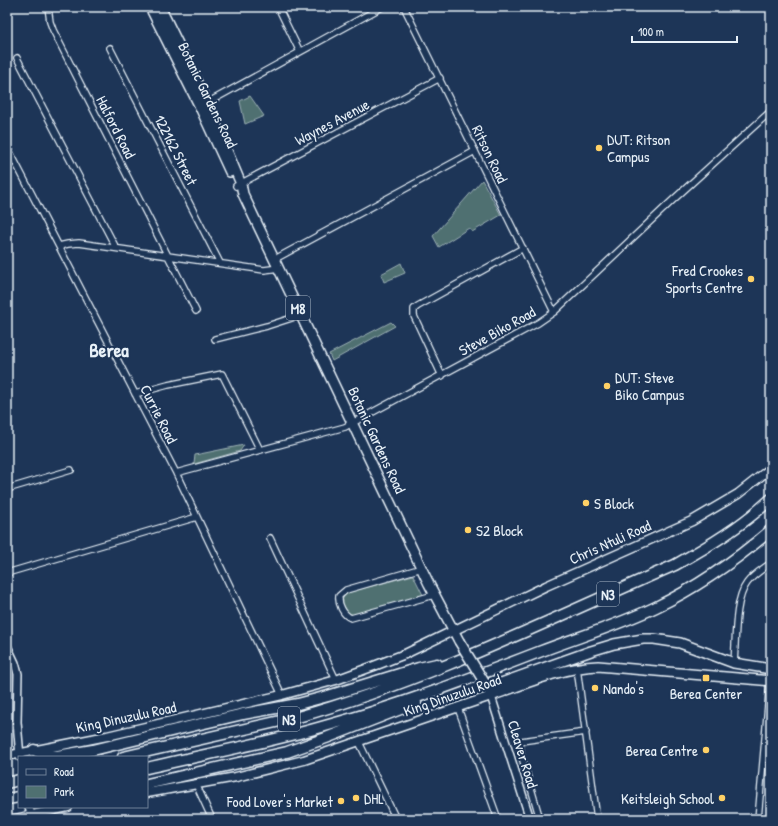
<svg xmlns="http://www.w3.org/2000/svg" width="778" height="826" font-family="'Patrick Hand',sans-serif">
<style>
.green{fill:#4f7071;stroke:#9cb0b4}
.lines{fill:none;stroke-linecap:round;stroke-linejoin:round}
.minor-casing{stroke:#e8f1f8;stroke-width:8}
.tertiary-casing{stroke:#e8f1f8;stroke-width:10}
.secondary-casing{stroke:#e8f1f8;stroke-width:11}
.primary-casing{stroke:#e8f1f8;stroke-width:12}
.motorway-casing{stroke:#e8f1f8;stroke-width:13}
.minor{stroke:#1d3557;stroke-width:5.5}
.tertiary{stroke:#1d3557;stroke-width:7}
.secondary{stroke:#1d3557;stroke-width:8}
.primary{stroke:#1d3557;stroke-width:9}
.motorway{stroke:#1d3557;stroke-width:10}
.primary-bridge-casing{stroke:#e8f1f8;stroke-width:12;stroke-linecap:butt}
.primary-bridge{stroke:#1d3557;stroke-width:9}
.poi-dot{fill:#ffd166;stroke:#1d3557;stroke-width:1.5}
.labels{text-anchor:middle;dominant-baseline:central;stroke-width:4;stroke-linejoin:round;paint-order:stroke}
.shield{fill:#1d3557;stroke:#abb9c8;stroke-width:1}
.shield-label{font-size:14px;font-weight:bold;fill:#e8f1f8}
.street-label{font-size:15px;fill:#e8f1f8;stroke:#1d3557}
.poi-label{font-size:15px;fill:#e8f1f8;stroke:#1d3557;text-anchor:start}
.district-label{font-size:19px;font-weight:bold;fill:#e8f1f8;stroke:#1d3557}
</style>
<rect width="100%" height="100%" fill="#1d3557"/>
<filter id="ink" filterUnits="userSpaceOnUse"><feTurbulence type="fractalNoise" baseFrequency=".025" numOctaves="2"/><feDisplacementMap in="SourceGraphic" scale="8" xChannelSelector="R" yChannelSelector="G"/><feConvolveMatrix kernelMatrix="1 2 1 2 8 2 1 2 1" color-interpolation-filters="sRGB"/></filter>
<g filter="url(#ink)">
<path class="green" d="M250,96L264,116L245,124L240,101Z
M482,180L501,215L472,232L469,228L439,247L433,236Z
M401,263L405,273L384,282L381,274Z
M391,322L395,326L332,361L329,354Z
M244,445L240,451L194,464L195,455Z
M413,575L423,595L421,596L353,615C346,612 344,607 342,600L346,593Z"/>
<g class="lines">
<g class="minor-casing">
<path id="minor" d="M48,7L50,22L53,30L196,311
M278,7L300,52
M404,7L554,312
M110,48L220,263
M17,58L116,248
M207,103L382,7
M7,146L176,473L282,695
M236,186L440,78
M59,246L68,244L79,243L264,270L279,268
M275,259L475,151
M215,339L267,326L301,315
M442,376L414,316V309L418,306L523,248
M135,394L168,385L222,374L260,450
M176,473L345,427L538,323L554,312L674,199L771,111
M7,489L71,470
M270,538L336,680
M422,568L346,590L339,596C338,604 343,615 351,618L434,595
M7,573L197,517
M734,663C736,641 734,600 747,583C753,575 763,569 771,563
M7,665L15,663
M577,668L597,819
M458,708L498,819
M359,742L396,819
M196,784L212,819
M386,819L394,815
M540,819L521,754L520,746L521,741L586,732
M758,819L770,681"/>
</g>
<g class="tertiary-casing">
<path id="tertiary" d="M7,646L15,663L18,674L17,722L20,757
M491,696L530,819
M29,807L31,815"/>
</g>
<g class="secondary-casing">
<path id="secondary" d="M7,756L107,736L282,695L336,680L374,666L405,654L546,586L692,521L738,494L771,468
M147,793L236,777L304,760L491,696
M15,819L68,807"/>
</g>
<g class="primary-casing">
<path id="primary" d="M150,7L199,105L230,172
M160,7L207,103L241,184L243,194L429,584L459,641
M486,685L491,696C524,684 563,667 598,666L771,681
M487,688L591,651L614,644L643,639H654L680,643L734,663L771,669"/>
</g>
<g class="motorway-casing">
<path id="motorway" d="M34,750L45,755L57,756L93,750L196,725L243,714L298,704L328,696L419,668L437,664
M123,757L298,717C429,680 551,619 675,565C709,546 742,526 771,499
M147,768C206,754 267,743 325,726C398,706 469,679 539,652C578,637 619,625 656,607C698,587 736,560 771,530
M7,783L19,780
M147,784L287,752L326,738L416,703
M7,799L19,797"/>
</g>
<use href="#minor" class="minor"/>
<use href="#tertiary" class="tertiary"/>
<use href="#secondary" class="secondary"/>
<use href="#primary" class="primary"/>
<use href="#motorway" class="motorway"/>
<g class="primary-bridge-casing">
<path id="primary-bridge" d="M459,641L486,685"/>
</g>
<use href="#primary-bridge" class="primary-bridge"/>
</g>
</g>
<g class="poi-dot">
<circle cx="599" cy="148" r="4"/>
<circle cx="751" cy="279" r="4"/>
<circle cx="607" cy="386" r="4"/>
<circle cx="586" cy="503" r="4"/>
<circle cx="468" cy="530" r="4"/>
<rect x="702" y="674" width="8" height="8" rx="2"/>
<circle cx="595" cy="688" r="4"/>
<circle cx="706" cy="750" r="4"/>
<circle cx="356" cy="798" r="4"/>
<circle cx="722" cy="798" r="4"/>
<circle cx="341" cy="801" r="4"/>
</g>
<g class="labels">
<g class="shield">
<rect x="286" y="296" width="24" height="24" rx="3"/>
<rect x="597" y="582" width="22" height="24" rx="3"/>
<rect x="278" y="707" width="22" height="24" rx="3"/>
</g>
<g class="shield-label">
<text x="298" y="308">M8</text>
<text x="608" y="594">N3</text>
<text x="289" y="719">N3</text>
</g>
<g class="street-label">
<text transform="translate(208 95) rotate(64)">Botanic Gardens Road</text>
<text transform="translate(332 122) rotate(-28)">Waynes Avenue</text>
<text transform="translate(116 127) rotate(63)">Halford Road</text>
<text transform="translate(176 150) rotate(63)">122162 Street</text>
<text transform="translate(490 154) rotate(64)">Ritson Road</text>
<text transform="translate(497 331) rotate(-29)">Steve Biko Road</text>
<text transform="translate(159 414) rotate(63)">Currie Road</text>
<text transform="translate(377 440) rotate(65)">Botanic Gardens Road</text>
<text transform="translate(610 542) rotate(-24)">Chris Ntuli Road</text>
<text transform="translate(452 695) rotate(-19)">King Dinuzulu Road</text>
<text transform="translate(126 717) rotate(-12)">King Dinuzulu Road</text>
<text transform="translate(523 754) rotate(73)">Cleaver Road</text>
</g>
<g class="poi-label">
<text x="607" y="139">DUT: Ritson<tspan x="607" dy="17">Campus</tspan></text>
<text x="743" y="270" text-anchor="end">Fred Crookes<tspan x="743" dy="17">Sports Centre</tspan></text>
<text x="615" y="377">DUT: Steve<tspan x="615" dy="17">Biko Campus</tspan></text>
<text x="594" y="503">S Block</text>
<text x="476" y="530">S2 Block</text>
<text x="603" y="688">Nando's</text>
<text x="706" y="693" text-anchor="middle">Berea Center</text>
<text x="698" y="750" text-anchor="end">Berea Centre</text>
<text x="364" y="798">DHL</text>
<text x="714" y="798" text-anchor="end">Keitsleigh School</text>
<text x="333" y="801" text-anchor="end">Food Lover's Market</text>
</g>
<g class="district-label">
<text x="109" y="350">Berea</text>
</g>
</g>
<rect width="778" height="826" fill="none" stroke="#1d3557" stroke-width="24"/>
<rect x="12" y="12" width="754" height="802" fill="none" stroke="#e8f1f8" stroke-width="1.5" filter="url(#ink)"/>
<rect x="18" y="756" width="130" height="52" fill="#1d3557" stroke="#6e8097"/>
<rect x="26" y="769" width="20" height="6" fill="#1d3557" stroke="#6e8097"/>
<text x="54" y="776" font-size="12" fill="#e8f1f8">Road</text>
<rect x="26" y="786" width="20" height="12" fill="#4f7071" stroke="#6e8097"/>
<text x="54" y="796" font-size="12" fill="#e8f1f8">Park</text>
<path d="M632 36v6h105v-6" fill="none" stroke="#e8f1f8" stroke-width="2"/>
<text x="638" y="36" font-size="12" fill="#e8f1f8" stroke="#1d3557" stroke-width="3" paint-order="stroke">100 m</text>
</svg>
